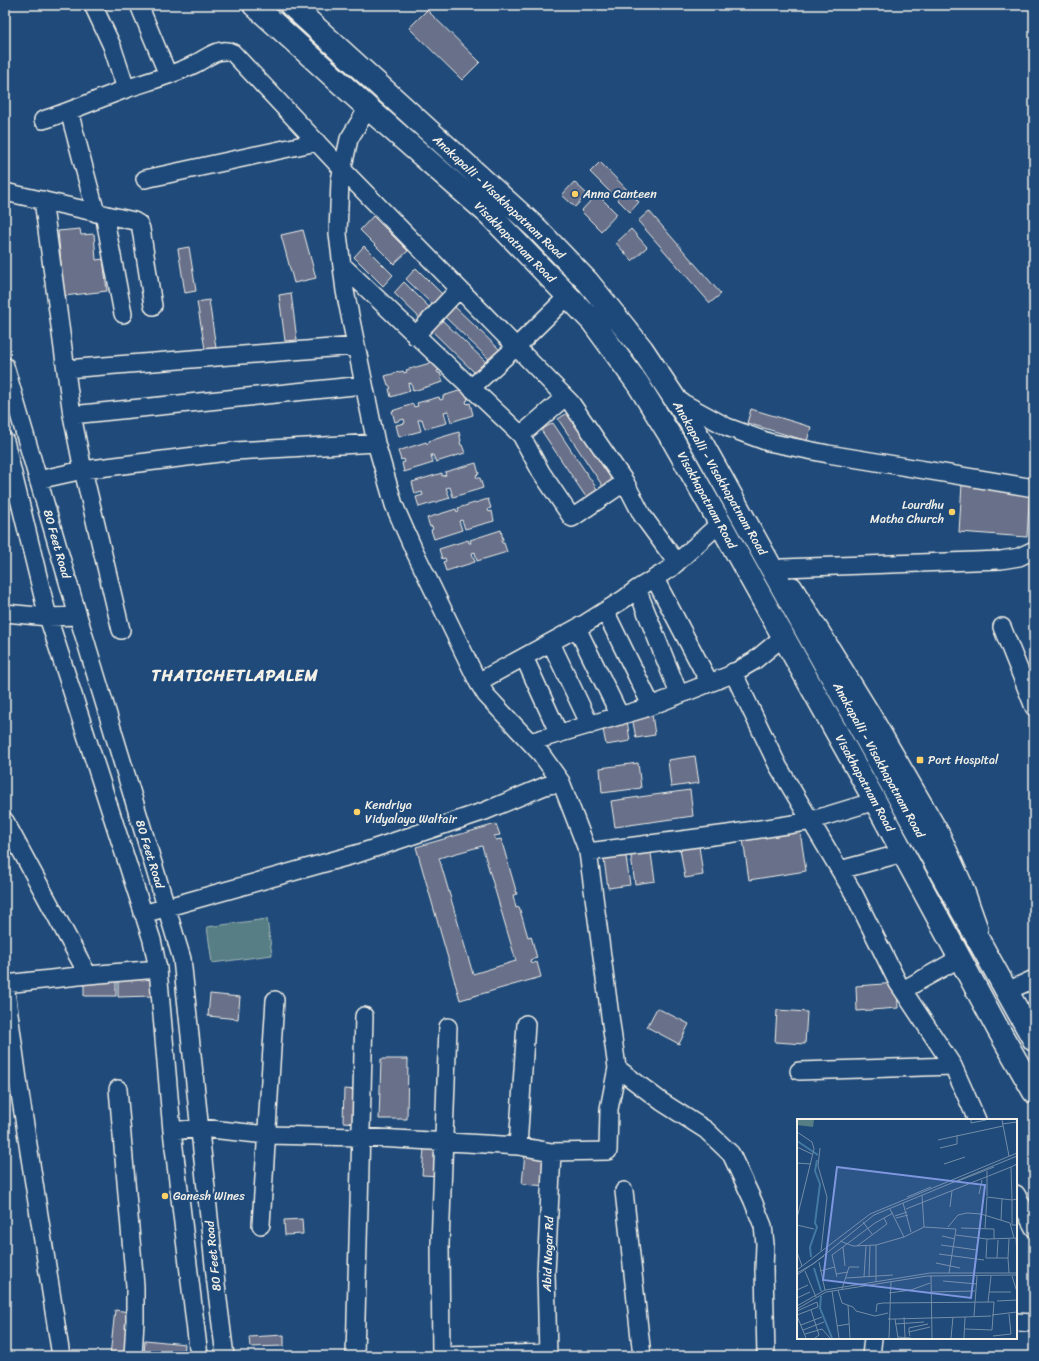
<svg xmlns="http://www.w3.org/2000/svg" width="1039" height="1361" font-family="Sriracha,sans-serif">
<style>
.green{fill:#567e84;stroke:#a5b8b6}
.building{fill:#676f8a;stroke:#f4f1e8;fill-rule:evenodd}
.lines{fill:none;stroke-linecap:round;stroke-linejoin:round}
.minor-casing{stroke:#f4f1e8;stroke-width:20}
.major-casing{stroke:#f4f1e8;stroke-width:25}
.minor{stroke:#1f4a7a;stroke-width:17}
.major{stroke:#1f4a7a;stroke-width:22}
.poi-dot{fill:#ffd166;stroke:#1f4a7a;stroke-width:1.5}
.labels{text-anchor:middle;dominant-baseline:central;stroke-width:4;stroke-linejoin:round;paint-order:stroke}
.poi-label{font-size:12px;fill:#f4f1e8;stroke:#1f4a7a;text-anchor:start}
.street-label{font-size:12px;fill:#f4f1e8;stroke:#1f4a7a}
.district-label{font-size:16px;font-weight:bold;letter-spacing:1px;fill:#f4f1e8;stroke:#1f4a7a}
.inset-river{fill:none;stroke:#4479a2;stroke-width:2}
.inset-road{fill:none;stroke:#748da6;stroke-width:1}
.view{fill:#7e97df;fill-opacity:0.15;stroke:#7e97df;stroke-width:2}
.inset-edge{fill:none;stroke:#f4f1e8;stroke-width:2}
</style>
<rect width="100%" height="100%" fill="#1f4a7a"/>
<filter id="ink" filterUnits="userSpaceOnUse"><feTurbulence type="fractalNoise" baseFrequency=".025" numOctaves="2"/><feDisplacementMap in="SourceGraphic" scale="8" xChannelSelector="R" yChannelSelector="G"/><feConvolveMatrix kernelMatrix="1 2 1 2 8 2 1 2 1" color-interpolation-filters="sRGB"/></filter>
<g filter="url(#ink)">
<path class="green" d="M267,919L272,955L212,963L207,927Z"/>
<path class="building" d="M427,10L480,62L462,80L409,28Z
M600,162L639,202L630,212L590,172Z
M574,182L587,194L575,207L562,195Z
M597,194L617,214L601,231L581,211Z
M649,211L721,294L710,303L638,221Z
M373,216L408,251L394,264L360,230Z
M80,229L81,235L94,234L96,260L103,259L107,291L64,296L58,231Z
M631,229L647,247L632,261L616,243Z
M303,230L316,278L294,283L281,235Z
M364,246L393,275L383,286L354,257Z
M189,247L196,291L185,293L178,249Z
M416,268L447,299L437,309L406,279Z
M404,282L435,313L425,323L394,293Z
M291,293L297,340L285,341L279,295Z
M209,300L216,348L205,349L197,302Z
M454,306L500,350L490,360L444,316Z
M441,319L487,363L476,374L431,330Z
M437,361L439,370L437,371L438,373H440L443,382L413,391L411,383L408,384L410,391L391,397L389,389L391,388L389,385H388L385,376L403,371L404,373L407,372L406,370Z
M465,389L468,400L466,401L467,404L470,403L473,415L451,422L448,411L444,412L447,423L425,429L422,419L418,420L421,431L399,437L396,425L405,423L404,419L395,422L392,411L413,404L414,407L418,406L417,403L439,397L440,400L443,399V396Z
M751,409L811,427L807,441L747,423Z
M569,412L615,481L604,488L558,419Z
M553,423L599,492L588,500L541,430Z
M459,432L461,441L460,442L461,445H462L465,453L436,462L433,455H431L433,463L404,472L402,463L405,462L404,459L401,460L398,451L426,442L427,444L429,443V441Z
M476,463L479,474L476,475L477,478H480L483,488L453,497L450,487L446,488L450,498L419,507L416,497L423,495L422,492L415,494L412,482L442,473V476L446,475L445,472Z
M962,484L1030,488L1027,537L959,532Z
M488,499L491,508L488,509L489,512L492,511L494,521L465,529L462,520L459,521L462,530L434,539L431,530L433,529L432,526L430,527L427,518L456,509L457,512L459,511L458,508Z
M501,530L503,540H501L502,543H504L507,552L477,561L475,552L472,553L475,562L446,571L443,562L446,561L445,558L442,559L439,549L468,540L469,543H471L470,540Z
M652,714L655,735L636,738L632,717Z
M627,720L630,741L606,745L602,724Z
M695,756L699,783L671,787L668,760Z
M638,763L641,788L602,793L600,768Z
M690,790L693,816L615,827L611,801Z
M496,824L500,835L494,836L496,840L501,839L517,894L513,895L516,908L519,907L528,937L531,936L537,958L530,960L531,964L537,962L541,977L460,1000L416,847ZM482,846L516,961L473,974L439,858Z
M800,831L806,871L749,880L743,839Z
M699,846L703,875L685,878L680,848Z
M650,847L655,881L635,884L630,850Z
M625,850L630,885L608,888L603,853Z
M151,977L152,996L118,997V978Z
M84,978H116V996H84Z
M897,983L898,1008L857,1011L856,986Z
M210,994L240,997L238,1019L208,1016Z
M657,1008L689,1024L679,1044L647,1027Z
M777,1010L807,1012L805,1044L775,1042Z
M381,1059H408L407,1119H379Z
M344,1089L360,1090L358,1123L343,1122Z
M424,1148L443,1149L441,1176L422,1175Z
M525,1153L549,1155L547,1186L522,1184Z
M302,1219L303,1234L285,1235L284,1220Z
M115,1310L130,1312L125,1356H110Z
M284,1335V1346L250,1347L249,1337Z
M145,1340L185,1344L184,1356H144Z"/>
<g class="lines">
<g class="minor-casing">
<path id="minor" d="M93,5L112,46L126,89
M139,5L168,75
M69,111L96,213
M43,120C71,111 98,99 126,89C149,81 173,75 195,64C207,58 220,46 233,53L342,169L571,403L625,482L642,515L677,563
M145,179L317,142
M5,192L134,221L139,224L141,229L153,306
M43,200L72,415L83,470L121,630
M104,214L123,314
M342,265L521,435L541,472L572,518L625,482
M415,336L459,289
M5,366L78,616L182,959L216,1284L225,1356
M66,369L356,346
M471,388L516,347L568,296
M676,399L727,427L768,442L828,454L1034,488
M72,415L364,385
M521,435L565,397
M5,441L48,617L152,940L158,969L172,1131L199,1356
M38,480L83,470L235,451L376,443
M782,568L1001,560L1019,557L1034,550
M655,579L709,682
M793,586L871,713L941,834L963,883L979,928
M637,589L679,694
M605,611L651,705
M5,613L48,617L78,616
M1002,627L1034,707
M577,628L620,716
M551,643L590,725
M524,657L559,734
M733,672L778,766L854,894L898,983L953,1066L977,1120
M478,682L586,623L624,599L637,589L671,568L720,523
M530,742L643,709L730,675L754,661L783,637
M5,821L88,975
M588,852L728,834L806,822L875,801
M840,870L903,853
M143,914L360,853L485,811L545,786L561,782
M5,984L19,1087L61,1356
M5,984L88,975L158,969
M903,990L960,958
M1007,991L1034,979
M617,1068L662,1102L706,1130L731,1154L753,1201L763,1226L765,1244L764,1269L766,1356
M799,1071L953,1066
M118,1089L135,1286V1321L133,1356
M172,1131L201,1128L267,1135L360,1137L518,1146L552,1152L608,1151L609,1109L617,1068L588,852L561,782L541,754L486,695L478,682L413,548L394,505L376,443L345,291L338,234L340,180L349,139L368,108
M518,1146L526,1024
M624,1191L642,1356
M1016,1194L1034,1228
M261,1225L275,1000
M1016,1322L1034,1323
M355,1356L364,1016
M439,1356L548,1353
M441,1356L440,1245L448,1027
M548,1356L546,1273L552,1152
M871,1356L873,1338"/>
</g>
<g class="major-casing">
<path id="major" d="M254,5L368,108L490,215L592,321L638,384L674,442L720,523L875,801L998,1029L1034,1092
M291,5L536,228L588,282L642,349L689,420L1034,1040"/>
</g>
<use href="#minor" class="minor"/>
<use href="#major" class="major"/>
</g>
</g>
<g class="poi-dot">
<circle cx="575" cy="194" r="4"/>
<circle cx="952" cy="512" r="4"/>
<rect x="916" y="756" width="8" height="8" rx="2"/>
<circle cx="357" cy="812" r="4"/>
<circle cx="165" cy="1196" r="4"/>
</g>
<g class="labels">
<g class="poi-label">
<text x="583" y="194">Anna Canteen</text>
<text x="944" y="505" text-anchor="end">Lourdhu<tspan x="944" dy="14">Matha Church</tspan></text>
<text x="928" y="760">Port Hospital</text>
<text x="365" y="805">Kendriya<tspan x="365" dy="14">Vidyalaya Waltair</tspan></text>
<text x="173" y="1196">Ganesh Wines</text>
</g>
<g class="street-label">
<text transform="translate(499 197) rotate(43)">Anakapalli - Visakhapatnam Road</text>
<text transform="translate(515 242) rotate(45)">Visakhapatnam Road</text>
<text transform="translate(720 478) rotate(60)">Anakapalli - Visakhapatnam Road</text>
<text transform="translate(707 500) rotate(61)">Visakhapatnam Road</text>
<text transform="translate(57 544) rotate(74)">80 Feet Road</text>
<text transform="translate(879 760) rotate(61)">Anakapalli - Visakhapatnam Road</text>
<text transform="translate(865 783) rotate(61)">Visakhapatnam Road</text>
<text transform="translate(150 854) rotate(73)">80 Feet Road</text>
<text transform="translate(548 1254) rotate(-88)">Abid Nagar Rd</text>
<text transform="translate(213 1256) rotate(-96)">80 Feet Road</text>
</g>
<g class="district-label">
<text x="235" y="675">THATICHETLAPALEM</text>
</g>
</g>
<g transform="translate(797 1119)">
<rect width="220" height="220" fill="#1f4a7a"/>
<path d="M0,1H17L16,8L0,6Z" fill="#567e84"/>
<path class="inset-river" d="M0,22L21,36M14,138L13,128L20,108L18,104L23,65L18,52L20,41M17,149L24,172M24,177L23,189L35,219"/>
<path class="inset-road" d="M174,1V4L189,1M205,1L212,37M205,5L220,3M0,13L15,23L17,30L0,99M141,21L206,7M0,28L15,35M23,29L21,47L30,78L24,132M143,29L160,25V16M0,44L14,45M147,45L168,38M220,45L214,48L215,81L220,80M161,62L197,48M182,75L185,61M125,76L127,108M190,77V52M110,78L134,68M106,84L114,113M153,88L155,72M93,90L107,118M109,90L214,48M98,97L110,93M99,99L111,96M204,101L205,80M66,103L75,115M0,106L17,110M151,108L161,96L170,94L184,95L213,104L217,119M164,109L197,110V120M188,109L190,78L215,81V106H220M159,116L190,120L220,119M145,117L158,120M219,119L220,136M190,120L189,139H200M201,121L200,139H211L212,120M43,122L56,127L79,126L107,118L127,108L159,110L152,154M144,126L180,131M60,127L90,105L87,99M46,128L48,147M0,133L5,147M142,135L187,141M211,139L212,154M22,143L28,171M139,144L163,149M0,151L73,95L220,34M8,152L19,178M23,152L38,148M0,154L16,145L77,96L220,37M177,154L181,119M39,155L51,153M0,156L27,137M134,156L135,219M215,157L220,173M40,158L35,136L78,104L96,94M67,158L69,126M72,158L73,126M49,159L96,156M146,162L180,165M79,163V126M45,170L52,148H62M0,171L11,166M41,171L45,184L56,188L59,192L78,197L91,194M35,172L42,219M133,173L178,172M192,173H214M92,174L114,171L133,164M0,179L13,173M200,182L220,181M191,183L194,157M51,186L53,219M0,187L28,171L133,154H220M0,190L29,173L130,157L220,156M14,191L22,216L18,219M0,192L20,183L21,188L0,196M79,193L80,185L86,184L197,183L195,211L168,210M195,196L220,193M0,197L9,219M177,197L180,157M107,198L108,218M168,198L194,197M91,200H98L101,219M98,200L168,198L167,219M98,205L127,203M4,206L25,198M40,207L52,205M6,211L27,203M112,213V209L131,205M8,215L25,210L33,219M113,217L112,213L133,208M196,217L214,215L212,195M101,218L114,219M92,219L94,162M154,219L156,198"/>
<path class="view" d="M40,48L188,66L174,179L26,161Z"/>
<rect width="220" height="220" class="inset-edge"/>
</g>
<rect width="1039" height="1361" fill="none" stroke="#1f4a7a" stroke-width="20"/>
<rect x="10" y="10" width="1019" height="1341" fill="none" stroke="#f4f1e8" stroke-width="1.5" filter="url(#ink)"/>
</svg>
